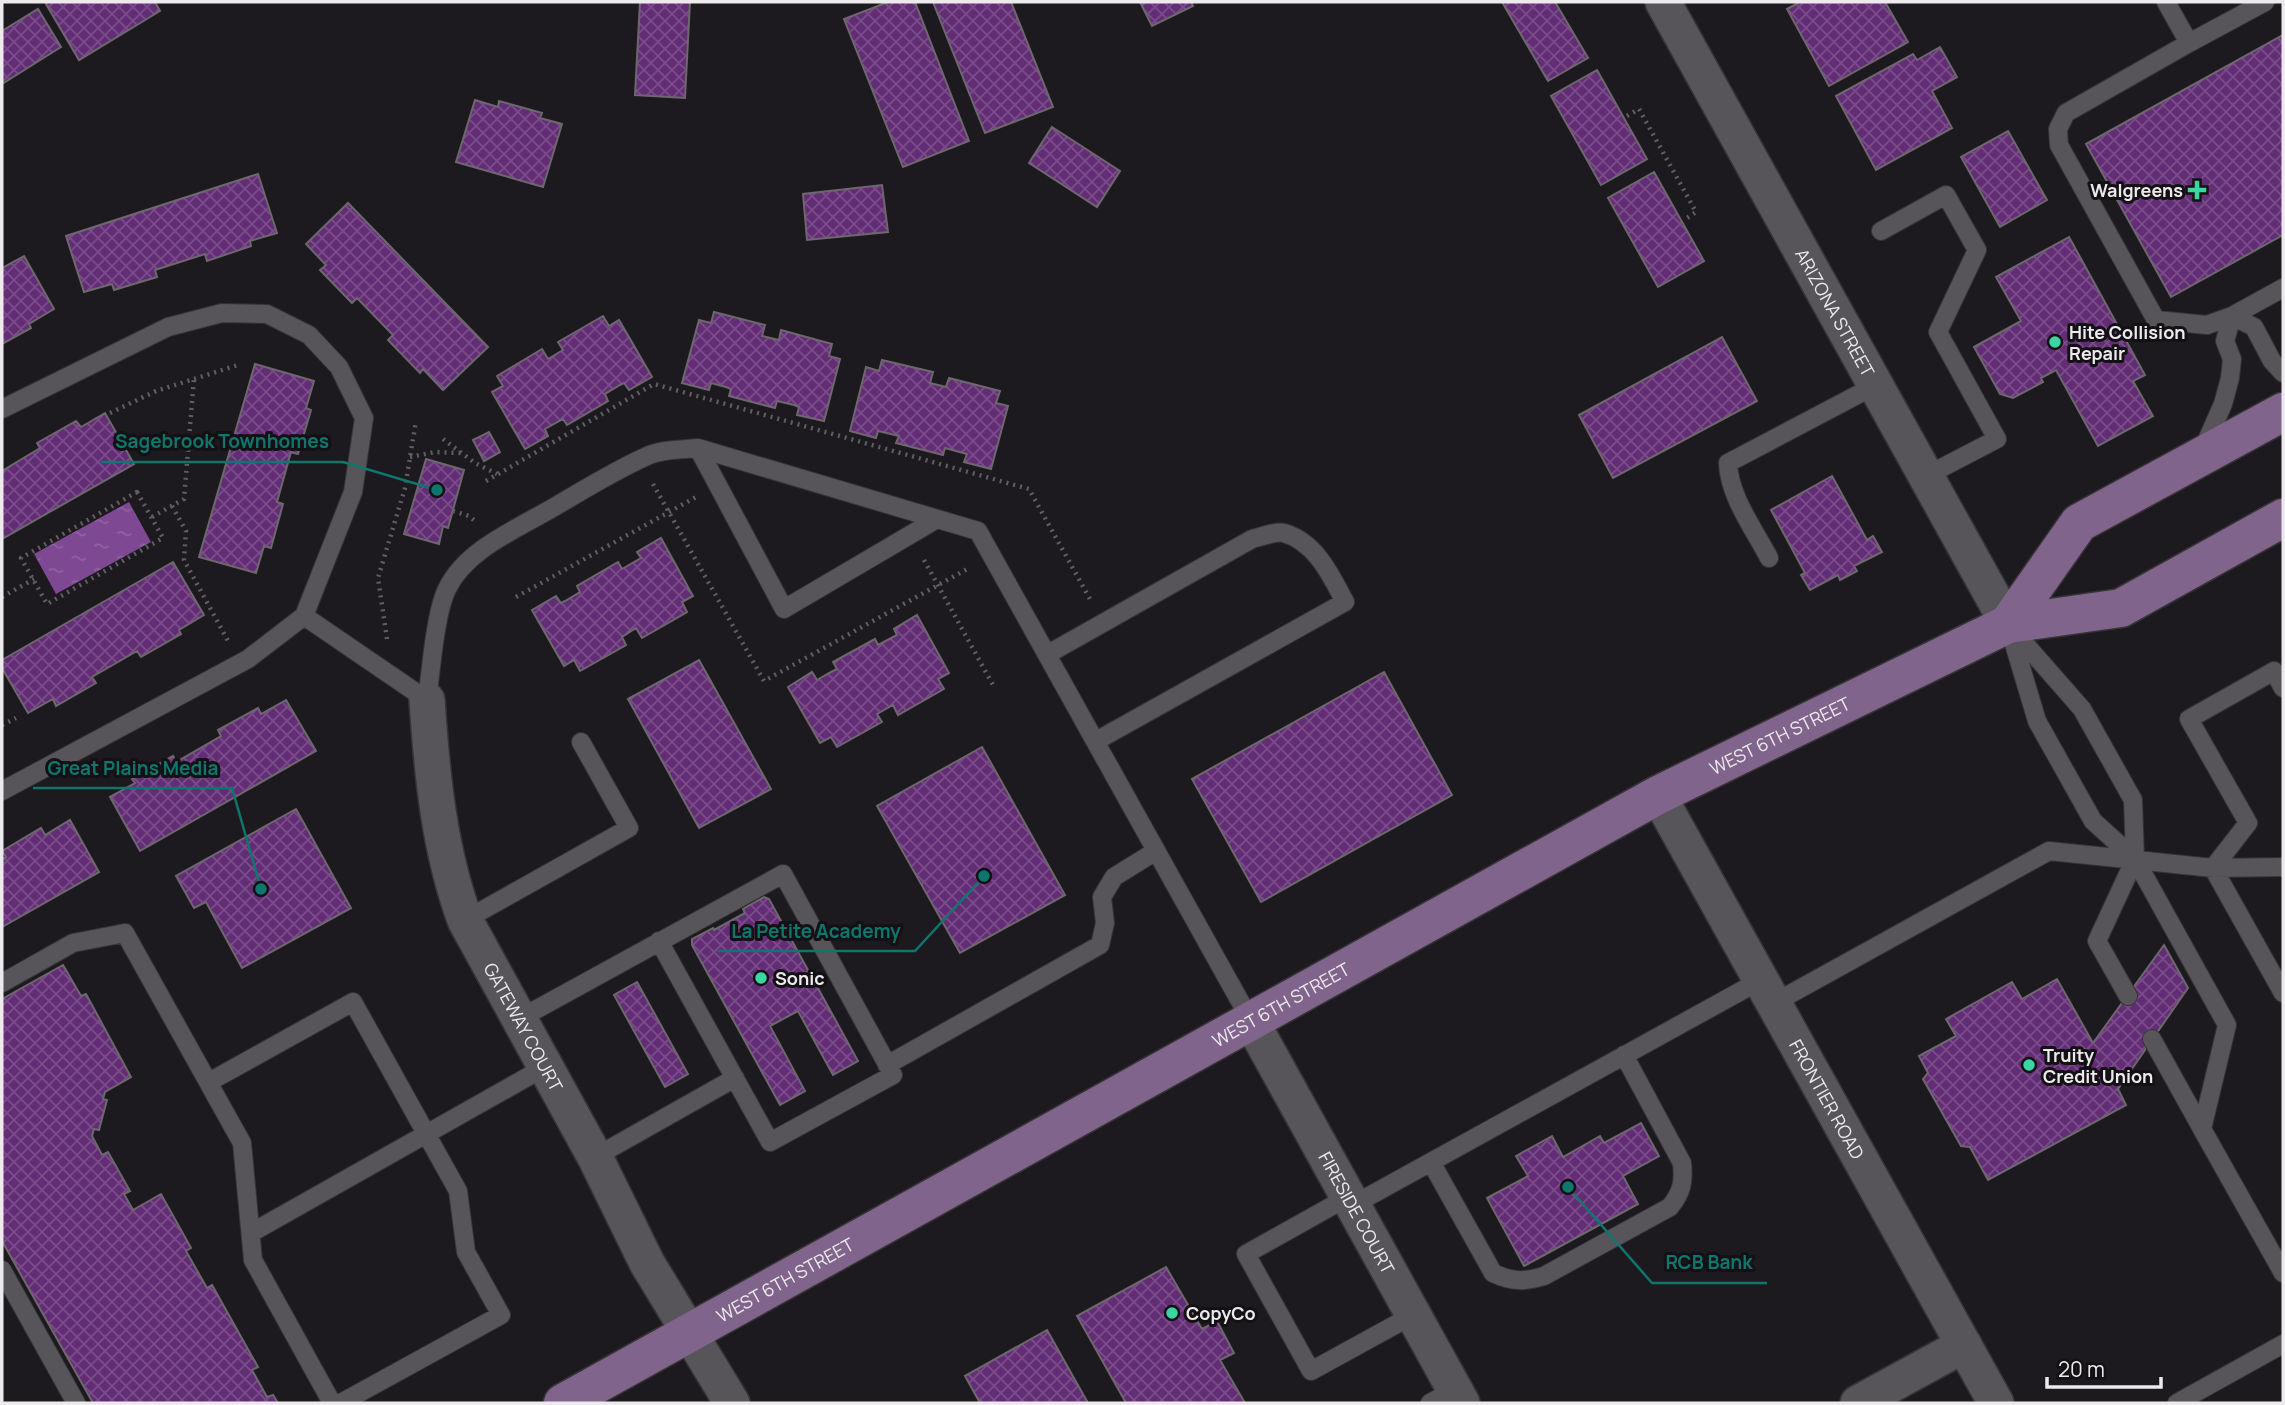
<svg xmlns="http://www.w3.org/2000/svg" width="2285" height="1405" font-family="Manrope,sans-serif">
<style>
.water{fill:url(#water-ripples)}
.building{fill:url(#building-cross-hatch);stroke:#6c686d;stroke-width:2}
.lines{fill:none;stroke-linecap:round;stroke-linejoin:round}
.service-casing{stroke:#363436;stroke-width:20}
.minor-casing{stroke:#363436;stroke-width:38}
.primary-casing{stroke:#363436;stroke-width:41}
.path{stroke:#615e62;stroke-width:4.5;stroke-dasharray:2 5;stroke-linecap:butt}
.service{stroke:#58555a;stroke-width:18}
.minor{stroke:#58555a;stroke-width:35}
.primary{stroke:#81648c;stroke-width:38}
.poi-dot{fill:#3dd4a3;stroke:#141115;stroke-width:2.5}
.labels{text-anchor:middle;dominant-baseline:central;stroke-width:6;stroke-linejoin:round;paint-order:stroke}
.poi-label{font-size:18px;font-weight:bold;fill:#edeaed;stroke:#141115;text-anchor:start}
.street-label{font-size:18px;fill:#edeaed;stroke:#141115}
.leader{fill:none;stroke:#0f766e;stroke-width:2.5}
.callout-dot{fill:#0f766e;stroke:#141115;stroke-width:2.5}
.callout-label{font-size:19px;text-anchor:middle;font-weight:bold;fill:#0f766e;stroke:#141115;stroke-width:6;stroke-linejoin:round;paint-order:stroke}
</style>
<defs>
<pattern id="water-ripples" width="26" height="14" patternUnits="userSpaceOnUse" patternTransform="scale(1.75)"><rect width="26" height="14" fill="#7f4892"/><path d="M2 4q2-2 4 0t4 0M15 11q2-2 4 0t4 0" fill="none" stroke="#9163a2"/></pattern>
<pattern id="building-cross-hatch" width="8" height="8" patternUnits="userSpaceOnUse" patternTransform="scale(1.75)"><rect width="8" height="8" fill="#632d76"/><path d="M0 0l8 8M0 8l8-8" fill="none" stroke="#7a4c8a"/></pattern>
</defs>
<rect width="100%" height="100%" fill="#1d1a1f"/>
<path class="water" d="M129,502L151,542L56,594L34,554Z"/>
<path class="building" d="M49,2H155L160,11L79,60L46,4Z
M640,2H690L685,98L635,95Z
M888,2H915L969,141L903,167L844,19Z
M933,2H1011L1053,107L985,133Z
M1140,2H1191L1193,6L1152,26Z
M1502,2H1555L1588,58L1548,81Z
M1800,2H1885L1908,42L1829,86L1787,9Z
M38,9L61,47L2,84V31Z
M2283,35V235L2171,297L2086,144Z
M1940,47L1957,77L1932,91L1952,128L1876,170L1836,96L1913,54L1917,60Z
M1597,70L1647,159L1601,185L1551,96Z
M475,100L498,107L499,101L542,113L540,118L562,124L543,187L456,162Z
M1052,127L1120,171L1097,207L1029,163Z
M2008,131L2047,200L2000,227L1961,157Z
M1654,172L1704,261L1658,287L1608,198Z
M258,174L277,233L250,241L251,246L207,261L205,254L155,270L157,277L114,290L112,284L84,292L66,236Z
M882,185L888,232L807,240L803,194Z
M348,203L488,347L443,390L423,369L420,373L388,340L393,335L357,298L352,303L320,270L326,265L306,244Z
M2069,237L2145,375L2133,381L2153,416L2098,446L2056,370L2041,378L2043,382L2013,398L2000,394L1974,347L2021,321L1996,277Z
M24,256L54,309L29,324L31,328L2,344V268Z
M714,312L765,325L762,336L779,340L781,330L832,344L829,356L840,359L824,421L797,415L799,407L794,405L777,401L775,408L729,396L731,389L726,387L711,383L709,390L682,383L699,320L711,323Z
M603,316L609,326L619,320L652,377L629,390L624,383L620,385L605,394L608,401L567,425L563,419L545,429L548,436L525,449L492,392L503,386L497,376L542,349L548,359L563,350L558,342Z
M1722,337L1757,401L1613,478L1579,415Z
M882,360L933,372L930,383L946,387L949,378L1000,391L996,403L1008,406L991,469L964,462L967,454L945,448L943,455L896,443L899,436L878,431L876,438L850,431L866,367L879,371Z
M255,364L314,381L306,408L311,410L298,454L291,452L277,502L283,504L271,548L264,546L256,573L199,557Z
M105,413L134,464L2,539V471L40,448L37,443L76,421L81,427Z
M489,432L500,452L484,461L473,440Z
M426,459L464,470L448,528L443,526L439,544L404,534Z
M1832,476L1867,540L1873,536L1882,552L1854,566L1857,571L1840,580L1838,575L1810,590L1801,575L1805,573L1771,510Z
M661,538L693,596L682,602L687,612L642,638L636,628L622,637L626,645L580,671L574,660L564,666L532,610L556,596L561,603L565,601L580,592L577,586L618,562L622,569L641,558L637,552Z
M173,562L204,615L179,630L181,634L141,657L137,651L92,677L96,683L56,706L53,699L28,713L2,668V660Z
M917,615L949,673L938,679L944,689L898,715L893,705L877,714L882,722L837,747L831,737L820,743L788,687L812,672L817,680L831,672L837,669L833,662L875,639L878,645L897,635L894,629Z
M699,660L771,789L699,828L628,699Z
M1384,672L1452,795L1261,902L1192,779Z
M286,700L316,751L140,851L110,797L135,783L132,779L173,756L176,762L221,736L218,730L258,708L261,714Z
M982,747L1065,895L960,953L877,806Z
M296,809L351,908L242,968L206,902L194,908L176,876Z
M70,820L99,872L2,927V859L6,857L2,851L41,828L45,835Z
M764,897L769,899L858,1061L833,1075L798,1011L770,1026L805,1091L780,1105L692,945V939L713,928L714,930L745,913L743,909Z
M2164,945L2188,988L2118,1089L2126,1105L1988,1180L1970,1147L1961,1146L1923,1079L1928,1073L1919,1056L1956,1036L1946,1019L2012,982L2022,999L2057,979L2093,1043Z
M63,965L81,996L86,994L131,1077L105,1092L103,1099L107,1100L99,1130L94,1129L92,1136L102,1155L108,1152L130,1191L124,1194L133,1210L161,1194L191,1248L186,1251L207,1288L212,1285L258,1367L252,1370L267,1397L273,1395L278,1403H93L2,1241V999Z
M637,982L688,1074L665,1087L614,995Z
M1641,1123L1659,1156L1623,1176L1638,1204L1524,1266L1487,1198L1528,1176L1516,1156L1552,1136L1563,1157L1600,1136L1604,1143Z
M1166,1267L1202,1329L1217,1321L1234,1353L1220,1360L1245,1403H1126L1077,1316Z
M1047,1330L1088,1403H980L965,1376Z"/>
<g class="lines">
<g class="service-casing">
<path id="service" d="M2166,2L2189,43L2265,2
M2189,43L2066,113L2058,129L2059,145L2156,320L2207,325L2232,316L2283,288
M1881,231L1946,195L1977,250L1938,332L1997,439L1926,476
M2232,316L2254,327L2272,361L2283,373
M2,409L168,327L222,313L267,314L309,335L339,367L364,418L353,492L304,616L248,659L2,791
M698,448L784,609L937,519
M2203,449L2223,404L2230,378L2232,359L2225,341L2232,316
M1769,558C1754,529 1729,496 1728,463L1876,385
M304,616L427,700C431,672 435,613 447,589C466,549 519,528 556,506C585,489 614,471 645,457C661,449 680,450 698,448L978,531L1251,1021
M2008,624L2037,721L2093,821L2135,859L2227,1025L2202,1129L2283,1273
M2011,628L2082,709L2133,800L2135,859L2097,941L2128,996
M1048,654L1252,539C1261,537 1276,531 1284,533C1316,542 1331,576 1345,602L1096,741
M2213,868L2248,823L2189,719L2274,671L2283,688
M2213,868L2283,993
M465,920L629,828L581,742
M2,983L73,943L125,933L242,1143L253,1260L332,1403
M1774,1003L2049,851L2213,868L2283,867
M519,1019L783,874L893,1075L770,1142L659,941
M2152,1039L2202,1129
M887,1065L1100,945L1105,923L1102,897L1114,877L1156,851
M209,1082L353,1002L458,1191L466,1252L501,1315L341,1403
M595,1157L735,1078
M1431,1162L1493,1273C1512,1282 1525,1282 1544,1276L1670,1207C1682,1192 1684,1182 1682,1163L1624,1055
M1348,1197L1246,1254L1311,1371L1413,1315
M1353,1205L1761,980
M251,1233L545,1067
M2,1270L76,1403
M1430,1403L1454,1390
M2177,1403L2283,1344"/>
</g>
<g class="minor-casing">
<g id="minor">
<path id="s1" d="M1663,2L2008,624"/>
<path id="s2" d="M427,700C432,775 439,849 465,920L595,1157L647,1263L732,1403"/>
<path id="s3" d="M1658,795L1996,1403"/>
<path id="s4" d="M1251,1021L1462,1403"/>
<path d="M1858,1403L1964,1345"/>
</g>
</g>
<g class="primary-casing">
<g id="primary">
<path d="M2008,624L2079,523L2283,412"/>
<path id="s5" d="M563,1403L1658,795L2008,624L2121,608L2283,518"/>
</g>
</g>
<path class="path" d="M1627,116L1639,109L1696,212L1684,220
M110,413L156,391L238,365
M443,439L475,463L497,474
M410,457L435,452L461,453
M486,481L654,384L1029,489L1091,601
M653,484L764,681L969,568
M137,492L163,538L47,604L21,558Z
M172,506L186,531L184,560L228,641
M453,511L469,516L475,521
M152,517L184,499L194,378
M924,560L993,685
M2,597L34,579
M516,597L696,497
M387,639L378,578L405,488L416,421
M2,725L16,718"/>
<use href="#service" class="service"/>
<use href="#minor" class="minor"/>
<use href="#primary" class="primary"/>
</g>
<g class="poi-dot">
<path d="M2193.5 179.5h7v7h7v7h-7v7h-7v-7h-7v-7h7z"/>
<circle cx="2055" cy="342" r="7"/>
<circle cx="761" cy="978" r="7"/>
<circle cx="2029" cy="1065" r="7"/>
<circle cx="1172" cy="1313" r="7"/>
</g>
<g class="labels">
<g class="poi-label">
<text x="2183" y="190" text-anchor="end">Walgreens</text>
<text x="2069" y="332">Hite Collision<tspan x="2069" dy="21">Repair</tspan></text>
<text x="775" y="978">Sonic</text>
<text x="2043" y="1055">Truity<tspan x="2043" dy="21">Credit Union</tspan></text>
<text x="1186" y="1313">CopyCo</text>
</g>
<g class="street-label">
<text stroke="none"><textPath href="#s1" startOffset="355">ARIZONA STREET</textPath></text>
<text stroke="none"><textPath href="#s5" startOffset="1388">WEST 6TH STREET</textPath></text>
<text stroke="none"><textPath href="#s5" startOffset="821">WEST 6TH STREET</textPath></text>
<text stroke="none"><textPath href="#s2" startOffset="346">GATEWAY COURT</textPath></text>
<text stroke="none"><textPath href="#s3" startOffset="348">FRONTIER ROAD</textPath></text>
<text stroke="none"><textPath href="#s4" startOffset="219">FIRESIDE COURT</textPath></text>
<text stroke="none"><textPath href="#s5" startOffset="254">WEST 6TH STREET</textPath></text>
</g>
</g>
<path class="leader" d="M437 490L343 462H101M261 889L232 788H33M984 876L915 951H718M1568 1187L1652 1283H1767"/>
<g class="callout-dot">
<circle cx="437" cy="490" r="7"/>
<circle cx="261" cy="889" r="7"/>
<circle cx="984" cy="876" r="7"/>
<circle cx="1568" cy="1187" r="7"/>
</g>
<g class="callout-label">
<text x="222" y="448">Sagebrook Townhomes</text>
<text x="133" y="775">Great Plains Media</text>
<text x="816" y="938">La Petite Academy</text>
<text x="1709" y="1269">RCB Bank</text>
</g>
<rect width="2285" height="1405" fill="none" stroke="#edeaed" stroke-width="7"/>
<path d="M2047 1377v10h114v-10" fill="none" stroke="#edeaed" stroke-width="3.5"/>
<text x="2058" y="1377" font-size="21" fill="#edeaed" stroke="#141115" stroke-width="5" paint-order="stroke">20 m</text>
</svg>
